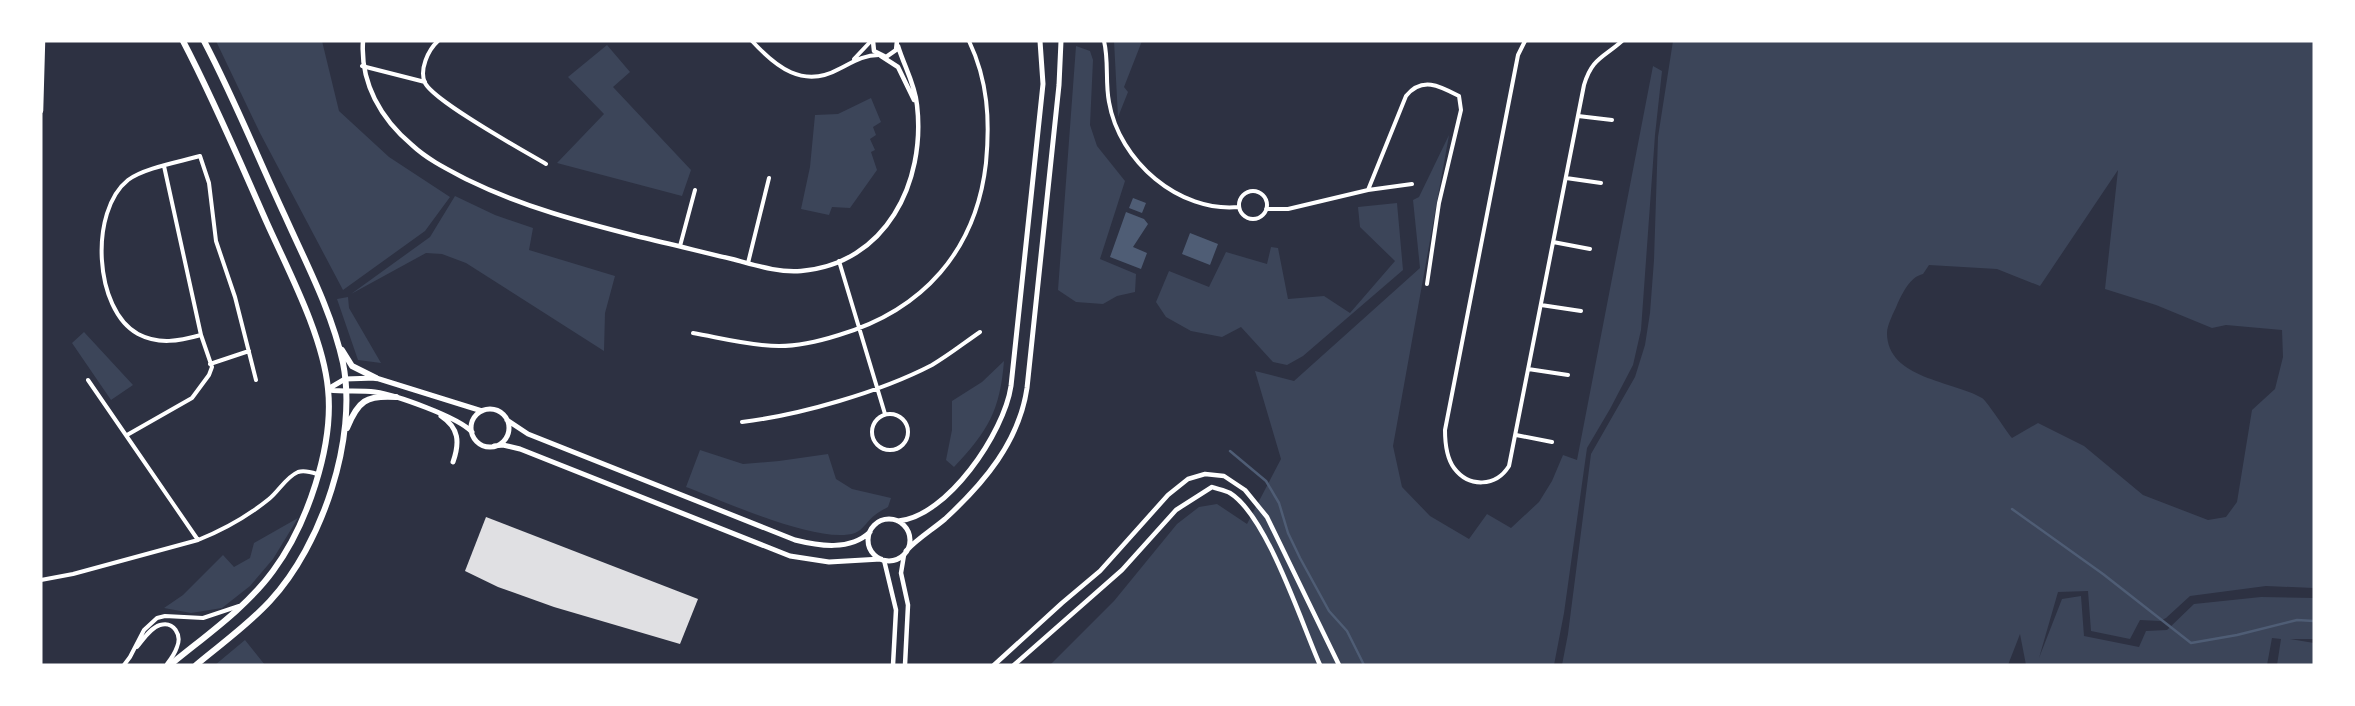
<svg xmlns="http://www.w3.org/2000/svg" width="2355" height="706" font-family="Raleway,sans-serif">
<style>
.green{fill:#3c4559;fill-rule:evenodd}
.water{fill:#4f5d75}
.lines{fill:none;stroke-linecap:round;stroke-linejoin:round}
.stream{stroke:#4f5d75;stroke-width:2.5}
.building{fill:#e0e0e3}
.minor{stroke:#fff;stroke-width:4}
.tertiary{stroke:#fff;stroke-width:4.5}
.secondary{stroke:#fff;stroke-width:5}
.trunk{stroke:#fff;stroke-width:6}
</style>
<rect width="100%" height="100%" fill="#2d3142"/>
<path class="green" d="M216,41H322L339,111L389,157L450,197L425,231L343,290L260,133Z
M1114,41H1142L1124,87L1128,92L1118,117Z
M1673,41H2314V588L2266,586L2190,596L2166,618L2160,621L2140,620L2130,639L2091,631L2088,591L2058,592L2039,658L2062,599L2081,596L2084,636L2139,647L2146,631L2167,630L2194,604L2261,597L2314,598V639H2290L2314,643V665H2277L2281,639L2272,638L2267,665H2026L2020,634L2008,665H1562L1568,634L1591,454L1635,377L1645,345L1650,313L1654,260L1658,137ZM2118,170L2105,289L2156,305L2212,328L2226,325L2282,330L2283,357L2275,389L2252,410L2237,502L2226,517L2208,520L2143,495L2084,446L2038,423L2012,438C2006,431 1987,401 1982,398C1954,381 1887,379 1887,333C1887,325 1894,312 1897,305C1903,292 1910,277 1923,274L1929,265L1997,269L2040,286Z
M607,45L630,72L613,87L691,170L682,196L557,163L604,114L568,77Z
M1076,46L1090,51L1093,60L1090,125L1097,146L1125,181L1100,259L1136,274L1135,292L1117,296L1103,304L1076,302L1058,290Z
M1653,66L1662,71L1655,135L1641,330L1633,365L1610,409L1587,448L1564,613L1554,665H1050L1114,601L1177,524L1199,507L1217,504L1247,524L1281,459L1255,371L1294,381L1420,268L1413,200L1419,197L1449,135L1393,446L1402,487L1430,516L1469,539L1487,514L1511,528L1539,502L1552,481L1563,455L1577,460Z
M871,98L881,122L873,127L876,135L870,139L875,150L871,152L877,170L850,208L832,207L829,215L801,209L810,167L815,115L838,114Z
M455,196L495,215L533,228L529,250L615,276L605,313L604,351L466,263L442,254L426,253L351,294L430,237Z
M1397,203L1403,270L1303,356L1287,365L1273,362L1241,327L1222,337L1191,331L1166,317L1156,302L1169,271L1209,287L1226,252L1267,264L1271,247L1278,248L1288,299L1324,296L1350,313L1395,261L1360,227L1358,207Z
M348,297L349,308L381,363L358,360L337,299Z
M84,332L133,385L111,400L72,343Z
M1004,361C1000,411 988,431 954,467L946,460L952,430V401L982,382Z
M700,450L743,464L779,461L828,454L836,479L852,489L891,498L888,507C884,509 879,512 875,515C868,520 863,530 855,533C819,545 724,501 686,487Z
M298,518L273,559L250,586L222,608L191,613L164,608L183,595L223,555L234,567L250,558L254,543Z
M245,640L265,665H215Z"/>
<path class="water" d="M1133,198L1146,203L1142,213L1129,208Z
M1126,212L1144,219L1148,224L1133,247L1147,253L1141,269L1110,257Z
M1190,233L1218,244L1210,265L1182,254Z"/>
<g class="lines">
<path class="stream" d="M1230,451L1266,481L1279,503L1288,533L1300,558L1329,611L1347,631L1364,665
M2012,509L2103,574L2191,643L2237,635L2297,620L2314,621"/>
</g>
<path class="building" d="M486,517L698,599L680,644L554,607L498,587L465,571Z"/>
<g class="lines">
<path class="minor" d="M438,41C428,50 419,70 425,83C435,102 524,151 546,164
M752,41C776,67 803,89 839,69C853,62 863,55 879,55
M1104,41C1109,61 1105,82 1109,102C1119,161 1179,213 1239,207
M1525,41L1518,55L1445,430C1445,443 1446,457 1454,468C1469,488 1496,487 1509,466L1584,85C1592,58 1603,58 1622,41
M854,59L871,41
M362,66L425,82
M1578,116L1612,120
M1566,178L1601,183
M1368,190L1406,96C1422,76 1440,86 1459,96L1461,110L1439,203L1427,284
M1239 205a14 14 0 1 1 28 0a14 14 0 1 1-28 0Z
M1266,209H1288L1368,190L1412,184
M1553,242L1590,249
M680,246L695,190
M839,261L885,414
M748,263L769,178
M1541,305L1581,311
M693,333C721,338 751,346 779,346C799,346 820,341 839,335C923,310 976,251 986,163C990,120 988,81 969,41
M201,335C179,341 159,345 138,334C94,310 89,211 128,180C144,168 179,162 200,156L209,183L216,241L235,297L256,380
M210,364L249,351
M1528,369L1568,375
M88,380L198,540
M872 432a18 18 0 1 1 36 0a18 18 0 1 1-36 0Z
M742,422C800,415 880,392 932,365C949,355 964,343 980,332
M127,435L192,398L209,375L212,367L201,335L164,166
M1516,435L1552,442
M41,580L73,574L198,540C223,530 248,516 269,499C279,491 286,477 298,472C304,470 311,472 317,474
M137,647C143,640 150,628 160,625C174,621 182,635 177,647C175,653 171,659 167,664
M130,657L144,630L157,618L165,616L203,618L239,606
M124,665L130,657"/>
<path class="tertiary" d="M363,41C360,83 381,119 412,145C428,160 449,170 468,180C523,207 581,222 640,237C671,244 702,252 732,259C755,265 778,273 801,271C886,264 926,182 917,105C915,84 904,66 898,46
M873,41L874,51L886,57L896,50L897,41
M881,56L898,67L914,100
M41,111L43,41
M904,555L901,573L908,605L905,665
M884,560L896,610L893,665
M994,665L1062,603L1100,571L1168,495L1188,479L1205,474L1224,476L1245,490L1267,517L1339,665
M1014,665L1122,570L1176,510L1212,487C1217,489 1225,490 1230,493C1267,516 1301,622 1320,665"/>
<path class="secondary" d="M328,389L345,379L376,378L482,411
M329,390C345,392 360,390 375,392C396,395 458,417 472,432
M471 428a19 19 0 1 1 38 0a19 19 0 1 1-38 0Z
M441,416C459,428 460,442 453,462
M507,420L528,434L795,540C819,546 850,551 870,532
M494,446L503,445L520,449L790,556L829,562L881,559
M868 540a21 21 0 1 1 42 0a21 21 0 1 1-42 0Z
M898,521C947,517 1004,433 1011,386L1043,84L1040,41
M906,551C918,538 932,530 945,519C984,483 1019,442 1027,388L1059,85L1061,41"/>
<path class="trunk" d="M342,350L352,366L376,378
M347,428C358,401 366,395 396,397
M170,665C205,636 246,608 273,571C307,525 334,446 328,389C323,336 289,272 267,223C240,162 214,100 183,41
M196,665C221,644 248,625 270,601C322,545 358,438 343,363C332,312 306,263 285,216C258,158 234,98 204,41"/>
</g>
<rect width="2355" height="706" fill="none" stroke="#ffffff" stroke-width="85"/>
</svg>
